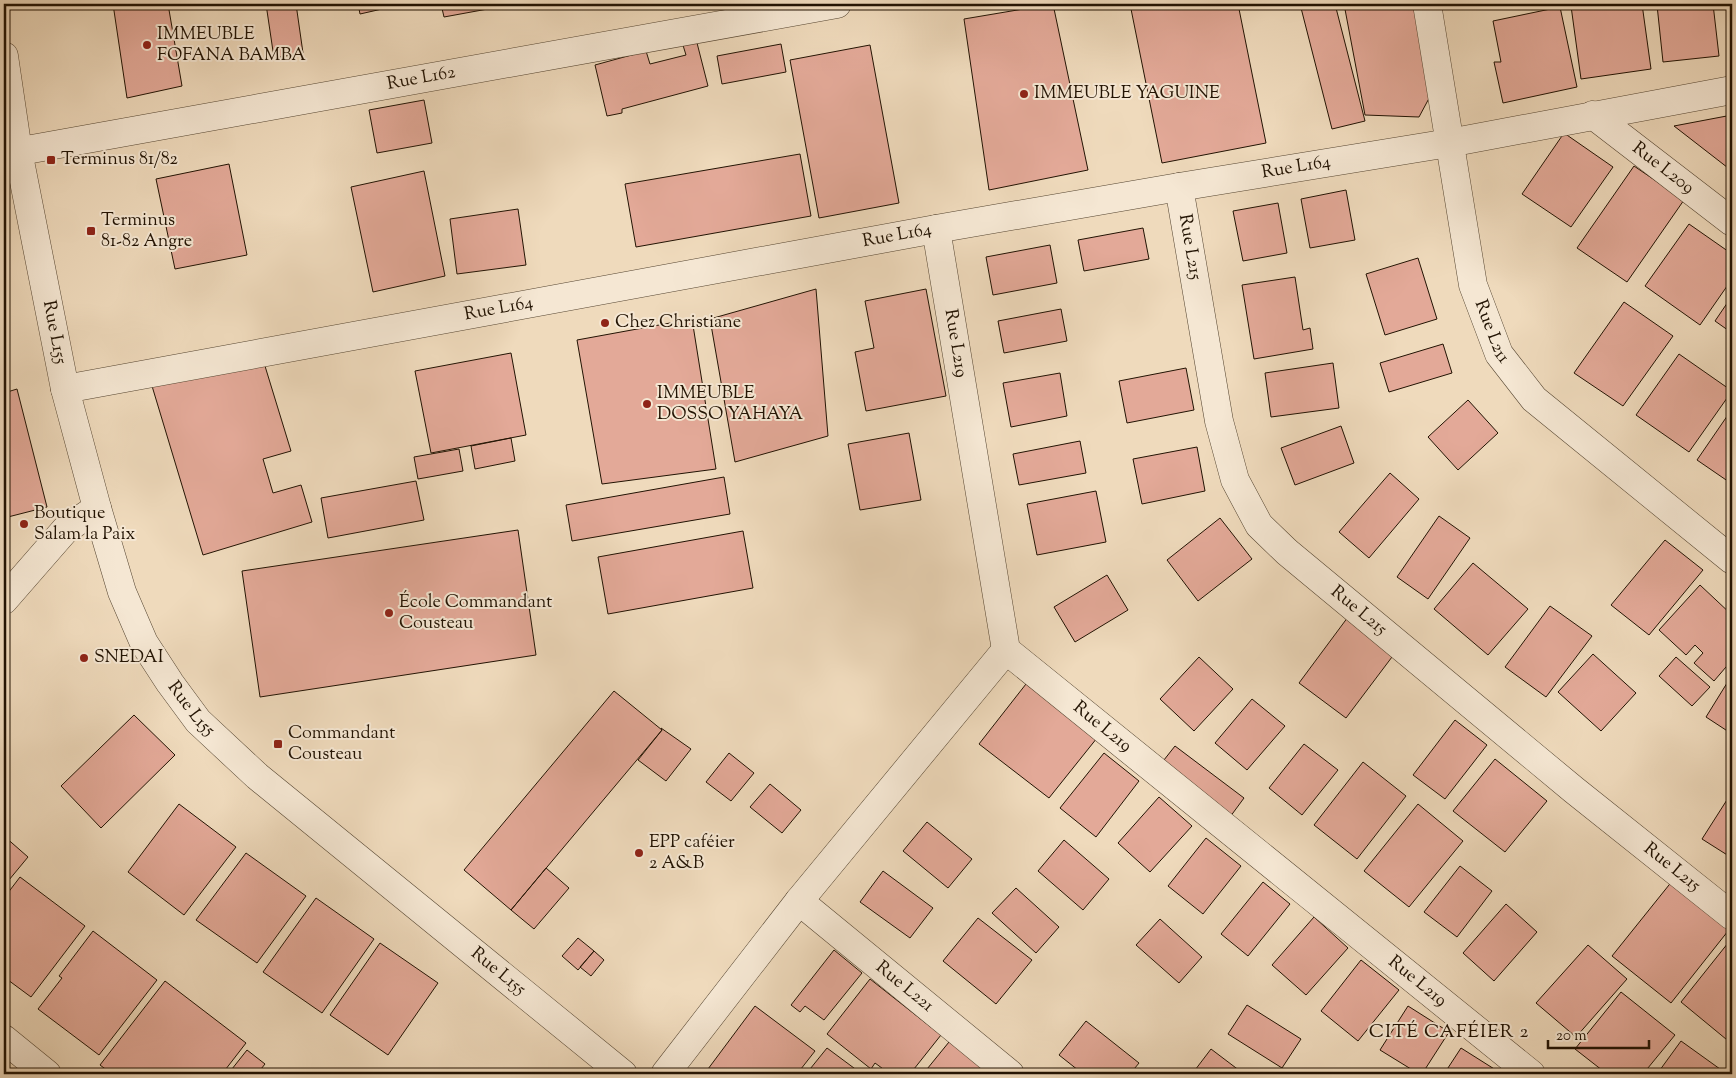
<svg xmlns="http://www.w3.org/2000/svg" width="1736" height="1078" font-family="'Sorts Mill Goudy',serif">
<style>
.building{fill:#e3a998;stroke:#221303}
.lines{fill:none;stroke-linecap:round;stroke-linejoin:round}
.street-casing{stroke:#554531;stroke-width:29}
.street{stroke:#f5e7d3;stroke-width:28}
.poi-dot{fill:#8f2418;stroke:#f5e7d3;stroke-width:2}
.labels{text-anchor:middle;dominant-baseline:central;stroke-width:4;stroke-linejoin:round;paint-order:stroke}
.poi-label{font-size:18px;fill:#221303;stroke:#f5e7d3;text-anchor:start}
.street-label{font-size:18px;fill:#221303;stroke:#f5e7d3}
.neighbourhood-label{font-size:19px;letter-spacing:1px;fill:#221303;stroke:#f5e7d3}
</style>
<rect width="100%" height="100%" fill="#efdabc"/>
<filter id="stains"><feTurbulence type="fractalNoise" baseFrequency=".004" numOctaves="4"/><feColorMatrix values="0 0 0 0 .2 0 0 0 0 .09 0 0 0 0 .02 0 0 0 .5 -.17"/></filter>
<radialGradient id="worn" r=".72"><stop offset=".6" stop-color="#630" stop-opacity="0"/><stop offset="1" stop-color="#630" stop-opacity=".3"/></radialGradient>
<path class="building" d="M113,4H168L182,86L127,98Z
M266,4H296L303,53L274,58Z
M306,4H338V7H310Z
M358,4H381L382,9L360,14Z
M441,4H515L444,17Z
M1053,4L1088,170L989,190L964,19Z
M1130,4H1238L1266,143L1162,163Z
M1300,4H1335L1365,121L1332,129Z
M1344,4H1419L1434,89L1419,117L1365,115Z
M1589,4H1642L1651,69L1581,79L1571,6Z
M1668,4H1713L1719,56L1663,62L1657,5Z
M1560,7L1577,87L1503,103L1494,62H1501L1493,21Z
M696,39L708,86L622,109V113L607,116L595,65L646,51L650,64L686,55L682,42Z
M781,44L786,72L722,84L717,56Z
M870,45L899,203L819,218L790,60Z
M424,100L432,143L377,153L369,110Z
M1732,115V171L1674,126Z
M1564,133L1613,167L1571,227L1522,194Z
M800,154L811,216L636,247L625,184Z
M229,164L247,255L175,269L156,179Z
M1634,166L1684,200L1627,282L1577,248Z
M424,171L445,276L373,292L351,187Z
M1346,190L1355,240L1310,248L1301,199Z
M1278,203L1287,253L1243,261L1233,211Z
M518,209L526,265L457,274L450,219Z
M1689,224L1732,254V279L1700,325L1645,286Z
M1143,228L1149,259L1084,271L1078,240Z
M1050,245L1057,283L993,295L986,257Z
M1418,258L1437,319L1385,335L1366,274Z
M1295,277L1303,330L1310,328L1313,349L1254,359L1242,285Z
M816,289L828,436L735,462L710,319Z
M926,289L946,396L866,411L855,352L874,348L865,301Z
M1732,296V333L1715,321Z
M1624,302L1673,336L1623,406L1574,373Z
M1061,309L1067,341L1004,353L998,321Z
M692,319L716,469L602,484L577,340Z
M1443,344L1452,373L1389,392L1380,363Z
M261,353L291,451L263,459L273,493L301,485L312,522L203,555L152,386Z
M511,353L526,435L431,453L415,371Z
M1679,354L1732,391L1689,452L1636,415Z
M1333,363L1339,408L1271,417L1265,373Z
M1186,368L1194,410L1127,423L1119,381Z
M1060,373L1067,416L1011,427L1003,383Z
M17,389L47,507L4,518V393Z
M1468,400L1498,433L1458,470L1428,437Z
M1732,409V484L1697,460Z
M1341,426L1354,463L1295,485L1281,448Z
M909,433L921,500L860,510L848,444Z
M511,438L515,461L475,469L471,446Z
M1080,441L1086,473L1019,485L1013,454Z
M1197,447L1205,491L1142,504L1133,459Z
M459,449L463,471L418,479L414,457Z
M1390,473L1419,499L1369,558L1339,532Z
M724,477L730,514L572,541L566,505Z
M416,481L424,520L328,538L321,498Z
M1096,491L1106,542L1037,555L1027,504Z
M1439,516L1470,538L1428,599L1397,577Z
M1220,518L1252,559L1198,601L1167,560Z
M518,530L536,655L260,697L242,571Z
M743,531L753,588L608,614L598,557Z
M1665,540L1703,570L1649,635L1611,605Z
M1473,563L1528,609L1488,655L1434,609Z
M1107,575L1128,610L1075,642L1054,607Z
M1700,585L1732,615V660L1714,681L1694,663L1703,653L1695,645L1686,655L1659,630Z
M1550,606L1592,636L1546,697L1505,667Z
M1348,617L1395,653L1346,718L1299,683Z
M1593,654L1636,693L1601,731L1558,692Z
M1199,657L1233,689L1194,731L1160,699Z
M1676,657L1710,687L1692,706L1659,676Z
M1732,675V734L1706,717Z
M1026,684L1097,738L1049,798L979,744Z
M614,691L662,730L511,910L464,870Z
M1252,699L1285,726L1247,770L1215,743Z
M134,715L175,755L101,828L61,786Z
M1455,720L1487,745L1445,799L1413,775Z
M661,728L691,749L666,781L638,760L662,730Z
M1304,744L1338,770L1302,815L1269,788Z
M1175,746L1244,798L1230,817L1160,765Z
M729,753L754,773L731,801L706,782Z
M1104,753L1139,781L1096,837L1060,808Z
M1495,759L1547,801L1505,852L1453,811Z
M1363,762L1406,796L1357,859L1314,825Z
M770,784L801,810L782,833L750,807Z
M1732,792V858L1702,839Z
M1159,797L1192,826L1150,872L1118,843Z
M179,804L236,847L184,915L128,872Z
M1418,804L1463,841L1409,907L1364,871Z
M927,822L972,859L948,888L903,851Z
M4,836L28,857L4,886Z
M1206,838L1241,866L1203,914L1168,886Z
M1064,840L1109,879L1083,910L1038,871Z
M246,853L306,896L257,963L196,920Z
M1460,866L1492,891L1457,937L1424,912Z
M546,868L569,888L534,929L511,910Z
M883,871L933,908L910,938L860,902Z
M20,877L85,926L31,997L4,977V898Z
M1673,880L1732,926L1671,1003L1612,956Z
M1263,882L1290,904L1248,956L1221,934Z
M1016,888L1059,927L1036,953L992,913Z
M316,898L374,939L322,1013L263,972Z
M1506,904L1537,932L1494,981L1463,953Z
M1314,917L1348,948L1306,995L1272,965Z
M978,918L1032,960L996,1004L943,961Z
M1160,919L1202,957L1179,983L1136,945Z
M93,931L157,980L99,1055L38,1009L62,978L59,976Z
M578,938L594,951L578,970L562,956Z
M1732,938V1044L1681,1002Z
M380,943L438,983L388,1055L330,1015Z
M1588,945L1627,979L1576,1037L1536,1003Z
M834,950L862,973L824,1020L805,1006L800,1012L791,1005Z
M594,951L604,960L591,976L580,967Z
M1361,960L1399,990L1358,1041L1321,1011Z
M870,979L941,1035L910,1074H890L875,1063L871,1069L827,1034Z
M165,981L246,1043L222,1074H112L100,1065Z
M1621,992L1675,1035L1643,1074H1607L1575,1049Z
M1247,1005L1301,1039L1282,1068L1228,1034Z
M755,1006L815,1051L797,1074H715L708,1069Z
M1408,1006L1449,1032L1422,1074H1419L1380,1050Z
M1086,1021L1139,1063L1130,1074H1083L1059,1055Z
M1681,1041L1720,1069L1717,1074H1657Z
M949,1042L986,1064L978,1074H923Z
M827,1048L862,1074H806Z
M1461,1048L1499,1072L1498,1074H1444Z
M1211,1049L1244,1074H1192Z
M247,1050L265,1064L261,1069L268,1074H228Z"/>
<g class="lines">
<g class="street-casing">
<g id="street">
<path id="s1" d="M1427,4L1473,285L1499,354L1534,399L1732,560"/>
<path id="s2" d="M4,56L18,151L65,389L97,508L122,592L144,643L170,683L198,721L257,776L623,1074"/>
<path id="s3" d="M1593,115L1732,222"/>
<path id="s4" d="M4,154L837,4"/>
<path id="s5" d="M1179,187L1219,421L1235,480L1259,525L1287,552L1574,790L1732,916"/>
<path id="s6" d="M936,229L1006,650L1531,1074"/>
<path id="s7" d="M65,389L936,229L1179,187L1449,143L1732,90"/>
<path d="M4,600L65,530L97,508"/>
<path id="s8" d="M799,901L1010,1074"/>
<path d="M4,1039L47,1074"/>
<path d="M665,1074L799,901L1006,650"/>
</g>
</g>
<use href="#street" class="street"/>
</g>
<g class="poi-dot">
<circle cx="147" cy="45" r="5"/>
<circle cx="1024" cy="94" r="5"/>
<rect x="46" y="155" width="10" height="10" rx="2.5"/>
<rect x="86" y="226" width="10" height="10" rx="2.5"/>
<circle cx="605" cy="323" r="5"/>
<circle cx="647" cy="404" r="5"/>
<circle cx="24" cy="524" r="5"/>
<circle cx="389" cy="613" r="5"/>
<circle cx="84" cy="658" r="5"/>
<rect x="273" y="739" width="10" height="10" rx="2.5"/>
<circle cx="639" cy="853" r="5"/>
</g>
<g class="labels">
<g class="poi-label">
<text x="157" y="35">IMMEUBLE<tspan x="157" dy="21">FOFANA BAMBA</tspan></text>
<text x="1034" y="94">IMMEUBLE YAGUINE</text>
<text x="61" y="160">Terminus 81/82</text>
<text x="101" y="221">Terminus<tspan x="101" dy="21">81-82 Angre</tspan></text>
<text x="615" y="323">Chez Christiane</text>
<text x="657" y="394">IMMEUBLE<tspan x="657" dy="21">DOSSO YAHAYA</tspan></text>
<text x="34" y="514">Boutique<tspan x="34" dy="21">Salam la Paix</tspan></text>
<text x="399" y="603">École Commandant<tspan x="399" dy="21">Cousteau</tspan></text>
<text x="94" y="658">SNEDAI</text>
<text x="288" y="734">Commandant<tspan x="288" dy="21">Cousteau</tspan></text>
<text x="649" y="843">EPP caféier<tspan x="649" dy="21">2 A&amp;B</tspan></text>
</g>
<g class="street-label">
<text stroke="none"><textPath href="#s4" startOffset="424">Rue L162</textPath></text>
<text stroke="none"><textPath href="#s7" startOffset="1251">Rue L164</textPath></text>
<text stroke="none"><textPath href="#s3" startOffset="88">Rue L209</textPath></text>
<text stroke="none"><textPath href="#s7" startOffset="846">Rue L164</textPath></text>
<text stroke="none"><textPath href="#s5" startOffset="61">Rue L215</textPath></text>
<text stroke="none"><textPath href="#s7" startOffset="441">Rue L164</textPath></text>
<text stroke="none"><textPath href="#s1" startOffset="335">Rue L211</textPath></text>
<text stroke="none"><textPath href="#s2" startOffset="281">Rue L155</textPath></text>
<text stroke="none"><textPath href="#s6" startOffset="116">Rue L219</textPath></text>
<text stroke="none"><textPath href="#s5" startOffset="481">Rue L215</textPath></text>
<text stroke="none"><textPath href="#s2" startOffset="686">Rue L155</textPath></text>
<text stroke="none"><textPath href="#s6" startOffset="550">Rue L219</textPath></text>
<text stroke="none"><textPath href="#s5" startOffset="886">Rue L215</textPath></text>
<text stroke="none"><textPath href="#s2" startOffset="1091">Rue L155</textPath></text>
<text stroke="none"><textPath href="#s6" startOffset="955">Rue L219</textPath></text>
<text stroke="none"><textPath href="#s8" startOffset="136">Rue L221</textPath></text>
</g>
<g class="neighbourhood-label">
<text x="1449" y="1032">CITÉ CAFÉIER 2</text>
</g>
</g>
<rect width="1736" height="1078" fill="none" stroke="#efdabc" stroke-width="20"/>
<rect x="5" y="5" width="1726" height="1068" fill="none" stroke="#221303" stroke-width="2.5"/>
<rect x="10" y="10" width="1716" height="1058" fill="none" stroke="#221303"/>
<path d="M1548 1040v8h101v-8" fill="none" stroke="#221303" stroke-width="2.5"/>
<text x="1556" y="1040" font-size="15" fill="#221303" stroke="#f5e7d3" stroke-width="4" paint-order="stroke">20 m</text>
<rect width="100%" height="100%" filter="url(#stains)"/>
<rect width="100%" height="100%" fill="url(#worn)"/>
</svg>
